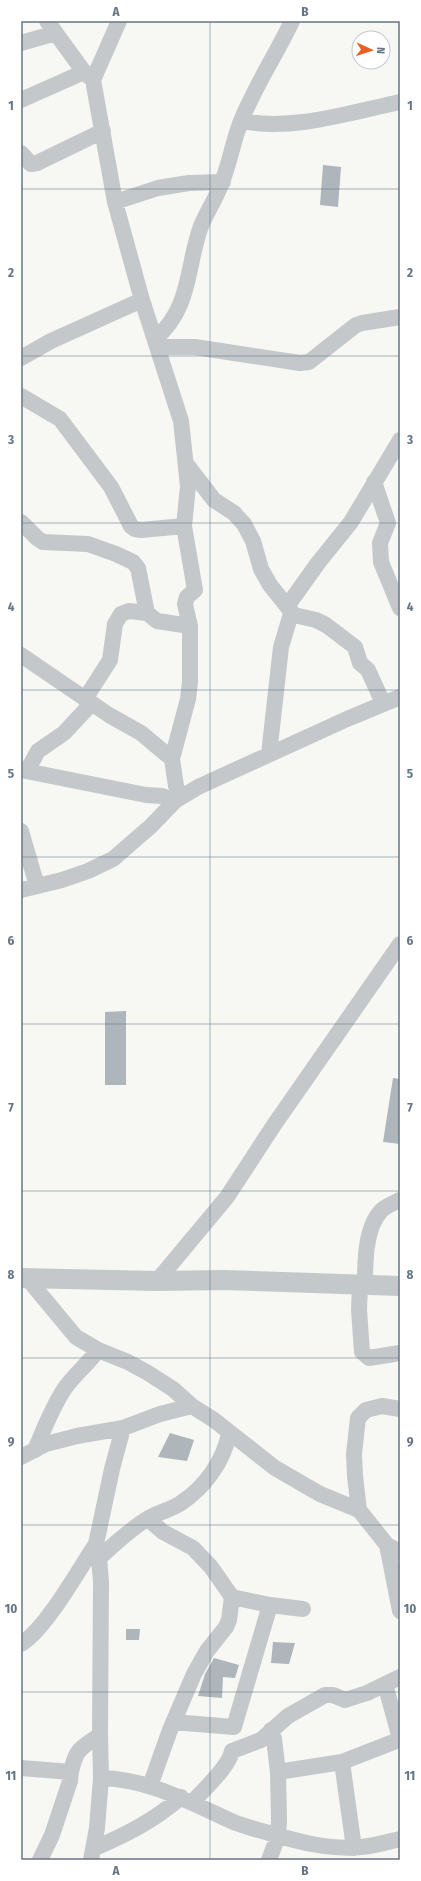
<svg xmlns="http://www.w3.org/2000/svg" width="421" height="1881" font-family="'Fira Sans Condensed',sans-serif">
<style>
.building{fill:#aeb5bb}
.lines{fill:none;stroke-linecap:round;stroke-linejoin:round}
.minor{stroke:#c4c8cb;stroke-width:16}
.tertiary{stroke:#c4c8cb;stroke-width:20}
.grid{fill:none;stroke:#657586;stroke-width:1;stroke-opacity:0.55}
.neatline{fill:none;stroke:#657586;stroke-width:1.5}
.grid-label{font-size:13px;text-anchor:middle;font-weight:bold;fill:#657586}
</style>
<rect width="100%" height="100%" fill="#f7f7f4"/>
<path class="building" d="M323,165L341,167L338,207L320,205Z
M126,1011V1085H105V1012Z
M393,1078L400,1079V1144L383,1142Z
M170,1433L194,1440L187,1461L158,1457Z
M126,1629H140L139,1640H126Z
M273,1642L295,1643L289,1664L271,1663Z
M214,1658L239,1665L235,1678L223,1677L222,1698L198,1696L205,1674Z"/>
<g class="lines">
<path class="minor" d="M47,21L84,72L93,80L115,202L142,300L181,421L188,486L184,526L195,590L187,597L185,604L190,626V682L188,699L172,759
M21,43L56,33
M93,80L119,21
M21,100L84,72
M241,121C294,131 348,113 400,102
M21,153L31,164L37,163L103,131
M115,202L158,188L189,183L223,182
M155,339C192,307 186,267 201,226C207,211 217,197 222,182C230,162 233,141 241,121C255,86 276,55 292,21
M158,347H195L300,363L309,362L356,325L362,323L400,317
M21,358L51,341L142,300
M21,396L60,419L111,487L131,526L135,529L141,530L184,526
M187,465L214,500L234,513L244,524L253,541L261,569L270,585L294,615L316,620L326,625L355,647L360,663L368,670L383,703
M374,482L388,523L380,543L381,562L400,608
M21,522L37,538L43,542L88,544L116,554L133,562L138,568L147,613
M288,605L318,563L351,522L400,440
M21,655L109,715L141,733L172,759L176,786L180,797
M85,699L110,660L115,624L121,614L129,611L147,613L157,621L190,626
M269,754L281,647L290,617L294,615
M21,770L146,795L162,796L175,801
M27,771L38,751L64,733L92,703
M21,831L37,886
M21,890L62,880L88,871L113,859L151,826L175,801L198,787L347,719L400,697
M27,1278L76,1337L98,1350L128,1362L148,1373L173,1389L192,1406L214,1420L275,1468L320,1494L359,1510L387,1545L400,1552
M157,1281L227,1197L274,1125L400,944
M360,1284L359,1310L362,1352L369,1358L400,1353
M365,1285C365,1263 365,1228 381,1211C385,1206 394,1203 400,1200
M35,1450C44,1429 52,1407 65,1388C75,1374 88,1364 98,1350
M21,1457L46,1444L77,1436L123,1428L160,1414L192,1406
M359,1510L355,1476L354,1454L358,1418L366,1410L382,1406L400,1409
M148,1519L163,1532L193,1548L211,1567L232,1597L229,1620L226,1627L207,1651L194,1674L170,1730L150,1786
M387,1545L400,1611
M99,1558C115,1544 129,1530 147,1519C158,1512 171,1510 181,1503C205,1487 223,1462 229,1434
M270,1605L303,1609
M21,1644C46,1629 79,1569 96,1544
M173,1722L234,1727L270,1605L232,1597
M342,1762L354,1848
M21,1768L71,1772C76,1748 81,1748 100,1735
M278,1772L342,1762L396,1741L399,1735L385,1684
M101,1778C150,1779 193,1804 236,1823C247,1827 258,1830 269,1833C299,1842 329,1850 361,1847C374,1846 387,1842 400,1839
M192,1803C203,1790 229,1767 232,1751L261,1740L288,1716L325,1695H333L345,1700L367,1693L400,1677
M93,1849C125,1835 154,1821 181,1797
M40,1860L52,1835L70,1781L71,1772
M91,1860L97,1828L101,1778L100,1735L101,1582L99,1558L96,1544L112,1469L123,1428
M269,1860L278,1836L279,1820L278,1772L274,1739L271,1730"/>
<path class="tertiary" d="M21,1278L157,1281L224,1280L400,1286"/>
</g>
<path class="grid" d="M210,21V1860M21,189H400M21,356H400M21,523H400M21,690H400M21,857H400M21,1024H400M21,1191H400M21,1358H400M21,1525H400M21,1692H400"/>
<rect width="421" height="1881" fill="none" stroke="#ffffff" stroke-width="44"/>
<g transform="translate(371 50) rotate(93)"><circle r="19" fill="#ffffff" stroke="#c1c8cf"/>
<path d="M0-3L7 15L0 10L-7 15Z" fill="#ea5e21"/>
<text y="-6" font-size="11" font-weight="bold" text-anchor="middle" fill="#657586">N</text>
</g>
<rect x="22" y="22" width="377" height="1837" class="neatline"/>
<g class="grid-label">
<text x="116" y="16">A</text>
<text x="305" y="16">B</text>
<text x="11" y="110">1</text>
<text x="410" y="110">1</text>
<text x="11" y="277">2</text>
<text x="410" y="277">2</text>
<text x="11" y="444">3</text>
<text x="410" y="444">3</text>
<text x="11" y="611">4</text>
<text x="410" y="611">4</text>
<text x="11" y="778">5</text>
<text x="410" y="778">5</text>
<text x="11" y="945">6</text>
<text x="410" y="945">6</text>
<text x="11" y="1112">7</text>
<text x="410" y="1112">7</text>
<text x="11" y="1279">8</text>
<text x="410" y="1279">8</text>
<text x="11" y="1446">9</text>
<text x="410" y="1446">9</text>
<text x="11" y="1613">10</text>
<text x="410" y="1613">10</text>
<text x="11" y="1780">11</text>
<text x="410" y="1780">11</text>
<text x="116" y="1875">A</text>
<text x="305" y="1875">B</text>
</g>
</svg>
